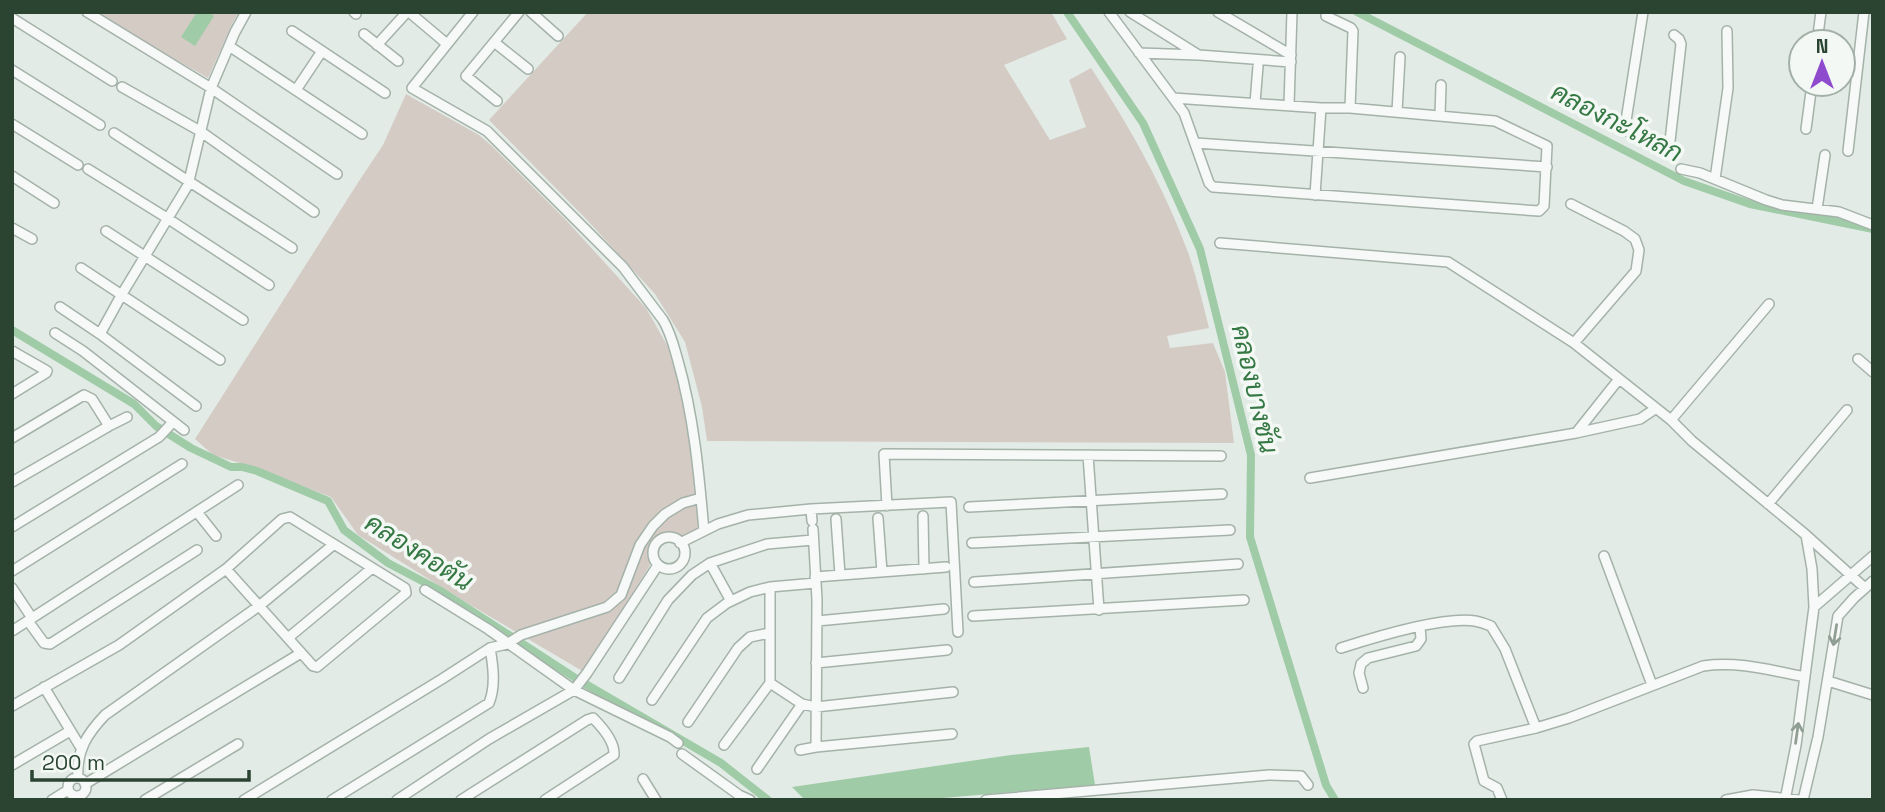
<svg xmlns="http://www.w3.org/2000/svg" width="1885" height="812" font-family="'Space Grotesk',Sarabun,sans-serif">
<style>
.green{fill:#d5cbc5}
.water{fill:#9fcba7}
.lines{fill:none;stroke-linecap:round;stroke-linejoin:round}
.canal{stroke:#9fcba7;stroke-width:8}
.street-casing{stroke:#a4b2a9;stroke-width:12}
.street{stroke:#f6f9f7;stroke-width:9}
.oneway{stroke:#909e94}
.labels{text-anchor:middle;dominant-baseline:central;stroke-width:7;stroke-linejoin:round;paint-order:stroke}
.water-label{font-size:26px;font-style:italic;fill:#357843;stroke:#f3f8f5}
</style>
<rect width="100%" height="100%" fill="#e3ebe6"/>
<path class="green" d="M93,12H239L234,20L208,78Z
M588,12H1051L1067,39L1004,65L1050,140L1086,127L1069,80L1091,68C1130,127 1165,189 1189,255C1197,279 1203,304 1209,328L1167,336L1170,348L1213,343L1225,372L1234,443L707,441L702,407L685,342L655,294L587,220L489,120Z
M406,94L479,135L492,146L566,220L646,308L667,345L678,381L693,452L698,533L684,538L669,533L656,538L650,544L648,553L650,565L584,672L467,603L358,535L331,497L246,465L213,455L195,439L359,181L383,145Z"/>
<path class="water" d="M197,12H208L214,16L195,46L181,37Z
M1089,747L1095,785L920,800H805L792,787L1011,755Z"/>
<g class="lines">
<path class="canal" d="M1067,12L1143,123L1200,249L1251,455L1250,537L1326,785L1335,800
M1357,12L1684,181L1750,204L1873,229
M12,330L134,404L156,426L191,448L231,467H242L257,471L328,501L344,530L388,563L441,591L577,679L721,763L768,800"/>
<g class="street-casing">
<path id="street" d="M87,12L211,88L337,174
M354,12L356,14
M409,12L447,44
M473,12L412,88L487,131L623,267L663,320C671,333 674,347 678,361C694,417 699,474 704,531
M531,12L558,36
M1109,12L1173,98L1184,113L1209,183L1213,187L1539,211L1544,206L1547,146L1495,121L1350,108H1321L1173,98
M1130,12L1197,54
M1218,12L1291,55
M1643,12L1625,127L1630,133L1667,144L1670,141L1681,44L1679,39L1674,35
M1326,16L1351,28L1353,31L1350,108
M12,18L112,81
M292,31L385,93
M364,34L398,61
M494,42L528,69
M1817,42L1821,12
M377,45L407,12
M229,46L362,134
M1139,53L1199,55L1291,62
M12,70L100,125
M122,87L200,131L314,212
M296,90L322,51
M497,101L466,76L519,12
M1255,103L1258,66
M1289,105L1292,12
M1397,112L1400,57
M1440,115L1441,85
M12,124L78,165
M1806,129L1812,84
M114,133L292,248
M1196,143L1547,167
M1848,151L1864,12
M88,169L167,218L269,285
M1681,169L1700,173L1766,200L1782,205L1839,212L1873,225
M12,176L54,203
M1715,179L1728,88L1727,31
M1315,195L1321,108
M1571,204L1624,231L1635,239L1639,250L1636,271L1574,343
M1817,209L1825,155
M12,228L32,239
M106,231L243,320
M1220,243L1448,262L1574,343L1671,420L1692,441L1806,535L1865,588
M81,268L220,360
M60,307L100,334L196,406
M55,333L83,351L184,430
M100,334L122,294L188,185L211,88L235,32L246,12
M12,351L47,371L46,373L12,394
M1858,359L1873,372
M1671,420L1769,304
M109,426L127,417
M1576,433L1619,379
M12,438L84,395L92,399L109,426L12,482
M1088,455L1099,610
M1310,478L1576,433L1640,419L1655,409
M1768,504L1847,410
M887,506L884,454L1221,456
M969,507L1222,494
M811,509L812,521
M197,512L216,536
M923,516L924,569
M878,518L882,572
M836,519L840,575
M12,527L159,437L173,422
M813,529L817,600L816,747L952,734
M653 553a16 16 0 1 1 32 0a16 16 0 1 1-32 0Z
M680,543L718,524L748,515L811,509L951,502L958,632
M972,543L1230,530
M1604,556L1652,685
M710,563L731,601
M12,571L182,464
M815,577L946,567
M974,582L1238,564
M12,588L32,618
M425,590L488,629L574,690L670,737L678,743
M1814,607L1873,556
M973,616L1244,600
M28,621L44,643L50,644L197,550
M817,621L944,609
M12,631L238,485
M288,638L371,569
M1341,648C1372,638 1444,616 1475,621C1480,622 1486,624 1491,626L1505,649L1536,728L1569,718L1703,666C1739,661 1769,670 1805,677
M816,663L947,650
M619,678L668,600L692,575L710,563L767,544L813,540
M1828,681L1873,695
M770,683L802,704L816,707L953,692
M44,687L81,748
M1363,688L1359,673L1361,664L1368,658L1416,646L1421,639L1420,627
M652,700L707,618L727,603L750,592L770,587L816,583
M12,706L119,645L226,569L282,519L290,517L405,588L406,593L317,667L313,666L226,569
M688,722L738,648L750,637L769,633
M724,745L770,683V587
M800,750L816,747
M682,754L739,795L750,800
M12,765L70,731
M757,769L802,704
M78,778C76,751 87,734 105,715L259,606L333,545
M68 787a9 9 0 1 1 18 0a9 9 0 1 1-18 0Z
M643,779L656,800
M85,784L301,653
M52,800L68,790
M145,800L238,744
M244,800L442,679L490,648L507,644L521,635L607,607L621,595L640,545L653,526L665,514L683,503L701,498
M332,800L489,703C496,686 493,665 490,648
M397,800L489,739L574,690L587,673L658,565
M461,800L587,720L593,718C602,727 615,742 614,755L545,800
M986,800L1269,775L1301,776L1308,785
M1502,800L1497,788L1484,781L1474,744L1477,741L1536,728
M1726,800L1753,795L1800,800
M1785,800L1796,745L1814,607L1812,569L1806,535
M1803,800L1818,737L1838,616L1854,598L1873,581"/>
</g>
<use href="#street" class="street"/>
</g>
<defs><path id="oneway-shaft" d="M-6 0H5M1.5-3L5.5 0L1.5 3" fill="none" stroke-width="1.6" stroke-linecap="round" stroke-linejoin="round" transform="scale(1.75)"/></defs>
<g class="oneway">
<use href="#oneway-shaft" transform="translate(1835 635) rotate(99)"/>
<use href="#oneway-shaft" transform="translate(1797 733) rotate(-82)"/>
</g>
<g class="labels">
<g class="water-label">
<text transform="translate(1617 122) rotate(27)">คลองกะโหลก</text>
<text transform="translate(1255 389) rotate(77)">คลองบางชัน</text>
<text transform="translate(419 552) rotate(32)">คลองคอตัน</text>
</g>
</g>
<rect width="1885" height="812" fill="none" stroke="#2b4432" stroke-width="28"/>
<g transform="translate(1822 63)"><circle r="33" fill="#f3f8f5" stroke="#a3b0a7" stroke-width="2"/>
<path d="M0-5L12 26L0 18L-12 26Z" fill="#8e4bce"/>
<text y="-10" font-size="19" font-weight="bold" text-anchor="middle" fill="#2b4432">N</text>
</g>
<path d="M32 770v10h217v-10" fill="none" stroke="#2b4432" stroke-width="3.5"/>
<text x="42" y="770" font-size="21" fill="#2b4432" stroke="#f3f8f5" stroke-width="5" paint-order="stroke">200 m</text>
</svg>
